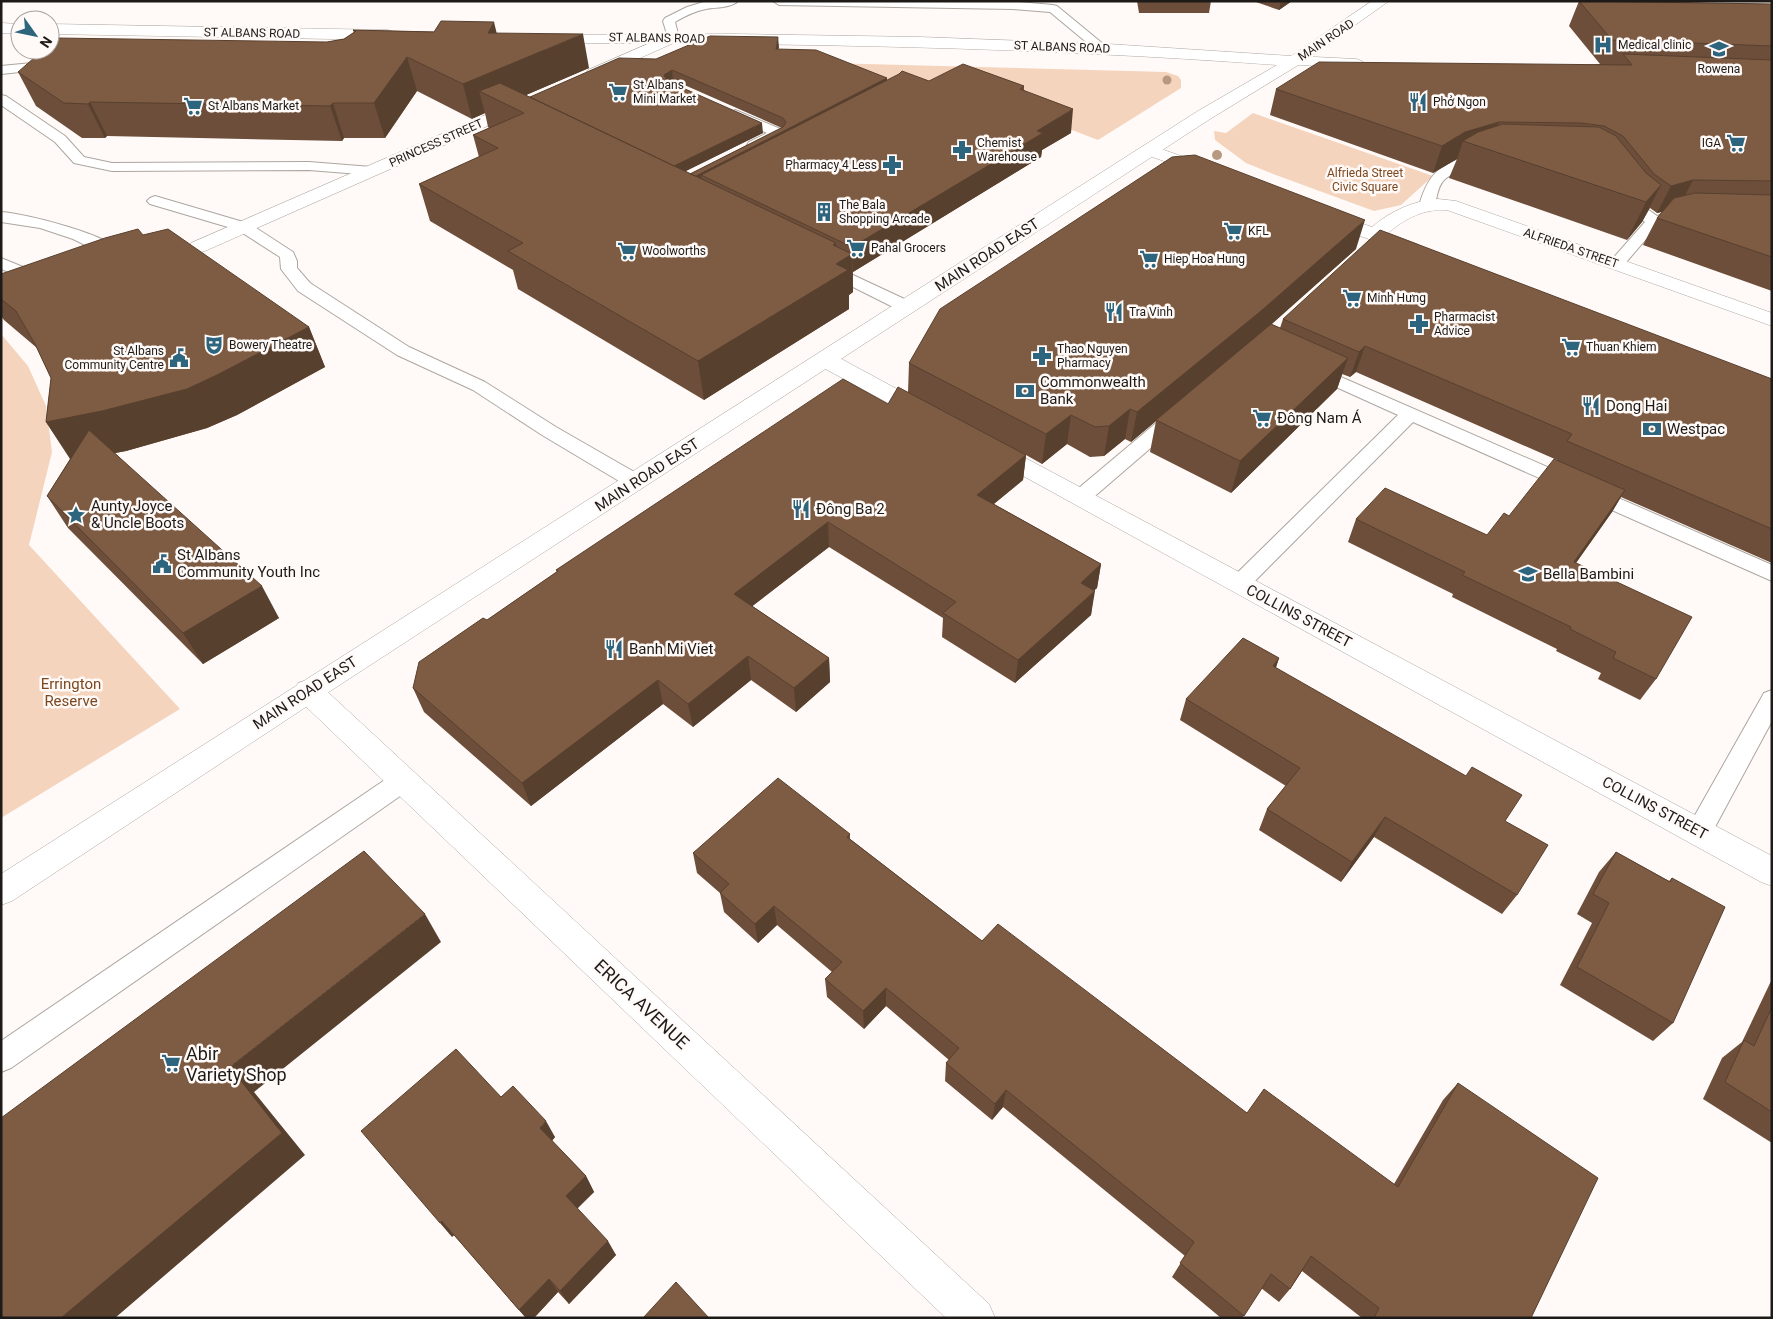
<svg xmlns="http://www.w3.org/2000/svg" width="1773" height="1319" font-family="Roboto,sans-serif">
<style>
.green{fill:#f5d4bd}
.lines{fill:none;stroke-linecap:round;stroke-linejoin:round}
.service-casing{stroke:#ada6a0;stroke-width:2}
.minor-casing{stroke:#ada6a0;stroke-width:1}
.tertiary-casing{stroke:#ada6a0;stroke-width:1}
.secondary-casing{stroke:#ada6a0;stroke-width:1}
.service{fill:#fff;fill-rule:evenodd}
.minor{fill:#fff;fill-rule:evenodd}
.tertiary{fill:#fff;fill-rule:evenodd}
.secondary{fill:#fff;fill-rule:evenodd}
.tree{fill:#b79881}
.wall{fill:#6c4e3a;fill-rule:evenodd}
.shaded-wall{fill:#58402f}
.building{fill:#7e5b43;stroke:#58402f}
.labels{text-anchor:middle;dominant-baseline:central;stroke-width:5;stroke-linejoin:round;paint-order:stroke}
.far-street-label{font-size:12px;fill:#1d1a18;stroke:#fffaf7}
.far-poi-label{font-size:12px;fill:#1d1a18;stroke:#fffaf7;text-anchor:start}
.far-park-label{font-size:12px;fill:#7c4820;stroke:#fffaf7}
.street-label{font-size:15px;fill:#1d1a18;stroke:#fffaf7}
.poi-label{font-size:15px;fill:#1d1a18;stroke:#fffaf7;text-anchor:start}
.park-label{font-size:15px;fill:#7c4820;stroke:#fffaf7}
.near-street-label{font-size:18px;fill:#1d1a18;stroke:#fffaf7}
.near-poi-label{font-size:18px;fill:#1d1a18;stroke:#fffaf7;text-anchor:start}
</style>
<rect width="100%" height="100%" fill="#fffaf7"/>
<path class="green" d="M827,63L1166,72L1178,76L1181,80V88L1098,140L955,85L923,101Z
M1253,113L1433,176L1401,205L1374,211L1273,174L1246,163L1215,140L1214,131L1226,133Z
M1,334L28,366L46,406L52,452L29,545L180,709L1,818Z"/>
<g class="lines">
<g class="service-casing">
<path id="service" d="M707,1H738C731,8 716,7 706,9C695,11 685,16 675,22L679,38L673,42L669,41L663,21L665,18L687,7Z
M773,1H1006L1053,5L1057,6L1108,48L1102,52L1097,51L1050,12L1013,9L779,5Z
M53,61L58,62L60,65L58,68L1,74V66Z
M1,95L6,96L65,136L84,157L112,163L309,162L372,167L377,168L379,171L377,174L372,175L309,170L112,171L74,163L55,142L1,105Z
M735,110L783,130L785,133L783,136L759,148H749L747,145L749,142L767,133L730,117L728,114Z
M1481,153L1486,154L1488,157C1483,164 1454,170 1444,180C1436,188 1438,201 1432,209H1422L1419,206C1429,169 1445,161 1481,153Z
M1625,189L1630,191L1639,203L1657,216L1669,212L1674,214L1677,217L1674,220L1659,224L1622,267H1610L1608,264L1645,222L1629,209L1617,194L1620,191Z
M155,196L250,224L293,252L297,261V268L310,283L409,347L485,382L556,427L643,477L646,482L643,487L636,488L629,487L542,435L473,390L397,355L298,291L281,269L280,257L238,230L150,204L147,201L150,198Z
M1,212C27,214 113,235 127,256L125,259H113L73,239L40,228L1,222Z
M1,258L50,278L52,281L50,284L44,286L1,269Z
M825,262L913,303L915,307L913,311H901L819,270L817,267L819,264Z
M1311,364L1772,565V581L1413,422L1247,589L1239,592L1231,589L1228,584L1231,579L1398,415L1305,373L1302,369L1305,365Z
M1175,411L1182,413L1184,417L1182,421L1088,502L1081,504L1074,502L1071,497L1074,492L1168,413Z
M1772,690V721L1708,840L1699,843L1690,840L1686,832L1690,824L1764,693Z
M404,770L413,773L416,780L413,787L11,1068L1,1072V1041L395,773Z"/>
</g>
<g class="minor-casing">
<path id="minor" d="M673,33L678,35L681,38L678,41L600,76H588L586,73L588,70Z
M520,100L526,101L528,105L526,109L205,251L198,253L191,251L188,247L191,243Z
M1150,145L1212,167L1215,171L1212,175L1206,176L1144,154L1141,150L1144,146Z
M1438,199L1456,201L1772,313V326L1447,210C1423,209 1406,218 1388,233L1417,244L1420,248L1417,252L1410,254L1319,221L1317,217L1319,213L1326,211L1372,227C1391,211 1412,201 1438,199Z
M826,353L834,355L934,409L937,414L934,419L926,421L918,419L818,365L815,360L818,355Z
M993,442L1001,445L1772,856V886L1761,882L985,455L981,450L985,445Z
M308,680L318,683L989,1304L995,1318H946L298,699L294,691L298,683Z"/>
</g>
<g class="tertiary-casing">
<path id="tertiary" d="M1294,56L1356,59L1362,61L1364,64L1362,67L1356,69L1288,64L1286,61L1288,58Z"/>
</g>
<g class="secondary-casing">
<path id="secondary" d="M1372,1H1389L1300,64L1210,119L318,699L12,901L1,905V874L1198,111L1277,65C1033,47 790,43 546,43L541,41L538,38L541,35L733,34L920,37L1108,44L1291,56Z
M1,23L20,24V34L1,33Z
M50,24L388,30L393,32L396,35L393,38L388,40L50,34Z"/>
</g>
<use href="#service" class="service"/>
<use href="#minor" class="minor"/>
<use href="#tertiary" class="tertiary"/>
<use href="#secondary" class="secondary"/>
</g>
<g class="tree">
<circle cx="1167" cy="80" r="4.5"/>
<circle cx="1217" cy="155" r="5"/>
</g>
<path class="wall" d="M1137,1H1211L1209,13H1139Z
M1253,1H1292L1279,10Z
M1579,1L1772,4V291L1643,245L1657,218L1662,212L1657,213L1650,208L1642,222L1627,240L1449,178L1457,159L1433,173L1270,115L1276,89L1600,64L1569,26Z
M353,30L497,33L589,68L526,95L530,97L656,59L779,47L778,49L887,80L929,81L1024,86V90L1071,133L1042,150L1041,157L853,272V292L849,295V309L704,400L518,289L513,270L430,221L419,184L479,157L473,135L489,128L488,127L485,113L472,119L417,91L385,138H344L342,141L107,136L105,138H82L36,106L18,72L327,42L344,39L354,33ZM673,80L782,128L690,174L685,171L763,133L670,82Z
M143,235L309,327L325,367L237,415L207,428L126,451L115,453L279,618L203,664L68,528L47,496L70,459L46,422L51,378L37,348L4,320L1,316V274Z
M1356,249L1271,324L1280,328L1283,319L1772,379V563L1621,497L1612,512L1576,563L1656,679L1640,700L1598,679L1601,673L1556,651L1557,649L1452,597L1453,594L1348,542L1356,519L1487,535L1509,516L1557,460L1356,372L1350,377L1342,374L1337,389L1231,493L1150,452L1156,421L1131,442L1125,439L1104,456L1090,457L1067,444L1042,464L1026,455L1023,480L994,504L1101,564L1097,588L1094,590L1091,615L1015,683L942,637L943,618L829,547L752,606L829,658L830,682L796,712L751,680L693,727L663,704L531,806L424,712L413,688L487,620L557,572L556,570L888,404L908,392L909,363Z
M1279,658L1276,668L1505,821L1517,895L1502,914L1374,837L1341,882L1259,830L1267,809L1286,786L1180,720L1186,699Z
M850,834V839L982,941L1247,1113L1394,1184L1443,1100L1458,1083L1531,1318H1362L1302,1271L1290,1289L1279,1302L1261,1288L1242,1318H1221L1172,1277L1185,1256L1003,1107L992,1120L945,1081L946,1063L949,1060L886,1006L864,1029L827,997L825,979L832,972L777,925L758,943L724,912L720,893L697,873L693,853Z
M1616,852L1669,881L1672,878L1673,1023L1653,1041L1560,985L1592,923L1577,914L1599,872Z
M1772,979V1143L1703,1099L1722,1058L1742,1042Z
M501,1097L555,1137L552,1141L586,1176L594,1192L577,1208L616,1255L569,1304L558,1292L534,1318H526L454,1235L452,1237Z"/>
<path class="shaded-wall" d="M1281,1H1292L1279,10Z
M494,22L502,55L488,33Z
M583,34L589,68L505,104L479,91L485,113L472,119L463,84Z
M778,37L779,47L776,59V49Z
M407,57L417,91L385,138L374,103Z
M672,70L673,80L665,86L664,75Z
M887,78V88L701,175L702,184L687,181Z
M90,102L107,136L105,138L88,104Z
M333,103L344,138L342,141L330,106Z
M1073,109L1071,133L1042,150L1041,157L853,272L852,247L1037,131Z
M1499,122L1489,149L1463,141L1457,159L1433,173L1442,146L1465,132Z
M762,123L763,133L666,181L664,170Z
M1693,180L1679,207L1657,213L1671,186Z
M1661,185L1642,222L1627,240L1646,202Z
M1365,220L1356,249L1253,341L1156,420V421L1131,442L1137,412Z
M836,243L837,263L852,254L853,292L849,295V309L704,400L698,361Z
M309,327L325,367L237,415L207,428L126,451L72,461L46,422Z
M1365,346L1356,372L1350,377L1359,352Z
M1348,358L1337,389L1231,493L1240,461Z
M1130,409L1125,439L1104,456L1109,426Z
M1071,415L1067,444L1042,464L1046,434Z
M1026,455L1023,480L975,519L977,495Z
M1625,490L1612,512L1561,584L1574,562Z
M828,522L829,547L737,618L734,594Z
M1101,564L1097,588L1077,607L1081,583Z
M262,586L279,618L203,664L183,633Z
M1095,591L1091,615L1015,683L1018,660Z
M748,656L751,680L693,727L688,704Z
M829,658L830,682L796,712L794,688Z
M1279,658L1271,680L1273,666Z
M658,680L663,704L531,806L522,783Z
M1385,817L1374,837L1341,882L1352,862Z
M774,906L777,925L758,943L755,924Z
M425,914L441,942L254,1092L305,1155L115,1318H61L230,1067Z
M886,988V1006L864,1029L863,1011Z
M1006,1090L1003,1107L992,1120L995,1104Z
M546,1121L555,1137L549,1144L540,1128Z
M586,1176L594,1192L575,1211L566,1196Z
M442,1221L454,1235L452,1237L440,1223Z
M608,1241L616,1255L569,1304L560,1291Z
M549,1279L558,1292L534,1318H526L519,1310Z"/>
<path class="building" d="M1579,1L1772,4V46L1612,40Z
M441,21L494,22L488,33L583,34L463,84L407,57L374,103H333L330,106L90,102L88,104L64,103L18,72L43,50H50V44L57,38L327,42L344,39L356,31L353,30L434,32Z
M710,36L778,37L776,49L816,50L887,78L696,176L690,174L783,127L786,122L783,118L672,70L664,75L667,81L762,123L674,166L530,97L619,58L656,59Z
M1623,54L1772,60V181L1693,180L1671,186L1654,174L1623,136L1604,126L1581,123L1499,122L1465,132L1442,146L1276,89L1319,62L1632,65Z
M963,64L1024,86L1020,89L1073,109L1037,131L1043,133L852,247L701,175L899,74L902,71L929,81Z
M500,83L836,243L833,245L852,254L836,264L848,270L698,361L508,251L523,243L419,184L498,148L473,135L524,113L479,91Z
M1503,124L1599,127L1616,136L1646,173L1661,185L1646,202L1463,141L1478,132Z
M1195,155L1365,220L1261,311L1137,412L1130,409L1109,426L1095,427L1071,415L1046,434L909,363L940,309L1172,157Z
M1695,193L1772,195V257L1657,218L1674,198Z
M138,229L143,235L168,229L309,327L217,375L187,389L102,411L46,422L51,378L35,344L16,311L1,299V274L105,238Z
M1380,230L1772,379V529L1567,441L1572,434L1365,346L1359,352L1283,319Z
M1271,324L1348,358L1240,461L1156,420Z
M843,379L888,404L898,387L1026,455L977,495L1101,564L1081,583L1095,591L1018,660L943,613L956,602L828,522L734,594L829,658L794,688L748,656L688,704L658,680L522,783L413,688L419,662L483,618L487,620L558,571L556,570Z
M89,430L262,586L183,633L47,496Z
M1554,459L1625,490L1574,562L1692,617L1656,679L1613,658L1616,652L1570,629L1571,627L1462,575L1465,572L1356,519L1385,488L1487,535L1504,513L1509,516Z
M1243,638L1279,658L1273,666L1466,776L1472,767L1522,795L1505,821L1548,845L1517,895L1385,817L1352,862L1267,809L1300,768L1186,699Z
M778,778L850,834L847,837L982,941L998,924L1247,1113L1264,1089L1398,1187L1458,1083L1598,1178L1531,1318H1374L1379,1308L1311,1256L1290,1289L1271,1274L1244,1316L1180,1263L1194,1242L1006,1090L995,1104L946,1063L959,1048L886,988L863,1011L825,979L842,962L774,906L755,924L720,893L729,884L693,853Z
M364,851L425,914L230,1067L282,1133L61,1318H3L1,1314V1118Z
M1616,852L1670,882L1672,878L1725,907L1673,1023L1577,967L1609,903L1593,894Z
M1772,1007V1112L1725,1082L1744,1040L1754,1046Z
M456,1049L501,1097L513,1086L546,1121L540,1128L586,1176L566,1196L608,1241L560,1291L549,1279L519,1310L442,1221L440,1223L361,1131Z
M676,1282L709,1318H643Z"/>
<defs>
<g id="hospital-bare" transform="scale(1.5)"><path d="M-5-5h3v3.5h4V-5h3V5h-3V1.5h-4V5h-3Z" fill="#2d657f" stroke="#fffaf7" stroke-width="2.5" paint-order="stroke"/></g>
<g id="school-bare" transform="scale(1.5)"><path d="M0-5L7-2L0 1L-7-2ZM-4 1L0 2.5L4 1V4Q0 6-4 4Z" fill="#2d657f" stroke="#fffaf7" stroke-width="2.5" paint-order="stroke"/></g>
<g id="supermarket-bare" transform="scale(1.5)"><path d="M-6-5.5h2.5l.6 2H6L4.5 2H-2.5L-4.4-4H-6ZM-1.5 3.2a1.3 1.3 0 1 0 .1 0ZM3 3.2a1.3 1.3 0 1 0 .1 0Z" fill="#2d657f" stroke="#fffaf7" stroke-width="2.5" paint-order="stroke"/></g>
<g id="restaurant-bare" transform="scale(1.5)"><path d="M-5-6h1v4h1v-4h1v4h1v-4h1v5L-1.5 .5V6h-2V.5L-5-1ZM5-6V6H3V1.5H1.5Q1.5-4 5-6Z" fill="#2d657f" stroke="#fffaf7" stroke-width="2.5" paint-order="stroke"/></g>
<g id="pharmacy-bare" transform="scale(1.5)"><path d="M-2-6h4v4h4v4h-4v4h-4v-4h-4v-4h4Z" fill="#2d657f" stroke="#fffaf7" stroke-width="2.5" paint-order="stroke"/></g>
<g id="building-bare" transform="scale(1.5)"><path d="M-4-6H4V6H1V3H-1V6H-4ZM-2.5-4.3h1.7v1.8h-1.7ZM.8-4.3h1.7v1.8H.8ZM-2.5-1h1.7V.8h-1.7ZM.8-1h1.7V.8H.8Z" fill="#2d657f" stroke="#fffaf7" stroke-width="2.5" paint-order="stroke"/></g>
<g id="theatre-bare" transform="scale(1.5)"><path d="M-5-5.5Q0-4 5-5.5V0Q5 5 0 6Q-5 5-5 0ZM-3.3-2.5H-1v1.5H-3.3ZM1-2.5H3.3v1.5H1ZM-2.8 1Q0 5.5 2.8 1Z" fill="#2d657f" stroke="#fffaf7" stroke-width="2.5" paint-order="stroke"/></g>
<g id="civic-bare" transform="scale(1.5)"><path d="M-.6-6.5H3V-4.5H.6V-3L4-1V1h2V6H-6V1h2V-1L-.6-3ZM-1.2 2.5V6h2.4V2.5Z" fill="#2d657f" stroke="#fffaf7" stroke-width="2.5" paint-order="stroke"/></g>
<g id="bank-bare" transform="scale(1.5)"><path d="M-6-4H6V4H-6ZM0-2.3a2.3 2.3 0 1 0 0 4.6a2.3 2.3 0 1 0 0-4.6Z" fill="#2d657f" stroke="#fffaf7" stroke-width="2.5" paint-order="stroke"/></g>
<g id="sight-bare" transform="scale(1.5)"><path d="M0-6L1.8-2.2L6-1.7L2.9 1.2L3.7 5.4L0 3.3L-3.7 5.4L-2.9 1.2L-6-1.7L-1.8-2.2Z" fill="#2d657f" stroke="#fffaf7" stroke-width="2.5" paint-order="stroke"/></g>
</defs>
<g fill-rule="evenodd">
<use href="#hospital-bare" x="1603" y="45"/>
<use href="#school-bare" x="1719" y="49"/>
<use href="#supermarket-bare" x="618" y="92"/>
<use href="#restaurant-bare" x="1418" y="102"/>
<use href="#supermarket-bare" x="193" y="106"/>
<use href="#supermarket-bare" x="1736" y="143"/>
<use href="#pharmacy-bare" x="962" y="150"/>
<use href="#pharmacy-bare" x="892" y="165"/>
<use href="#building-bare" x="824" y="212"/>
<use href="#supermarket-bare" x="1233" y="231"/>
<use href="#supermarket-bare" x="856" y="248"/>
<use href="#supermarket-bare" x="627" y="251"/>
<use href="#supermarket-bare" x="1149" y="259"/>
<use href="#supermarket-bare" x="1352" y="298"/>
<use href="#restaurant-bare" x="1114" y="312"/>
<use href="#pharmacy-bare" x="1419" y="324"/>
<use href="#theatre-bare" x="214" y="345"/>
<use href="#supermarket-bare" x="1571" y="347"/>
<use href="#pharmacy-bare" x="1042" y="356"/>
<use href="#civic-bare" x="179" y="358"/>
<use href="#bank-bare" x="1025" y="391"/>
<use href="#restaurant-bare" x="1591" y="406"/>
<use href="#supermarket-bare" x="1262" y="418"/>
<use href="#bank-bare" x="1652" y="429"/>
<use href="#restaurant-bare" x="801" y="509"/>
<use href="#sight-bare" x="76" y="515"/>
<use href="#civic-bare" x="162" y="564"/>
<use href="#school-bare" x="1528" y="574"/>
<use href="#restaurant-bare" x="614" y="649"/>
<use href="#supermarket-bare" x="171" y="1063"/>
</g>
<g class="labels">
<g class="far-street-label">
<text transform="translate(252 33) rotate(1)">ST ALBANS ROAD</text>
<text transform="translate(657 38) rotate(1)">ST ALBANS ROAD</text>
<text transform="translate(1326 40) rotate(-34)">MAIN ROAD</text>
<text transform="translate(1062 47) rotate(2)">ST ALBANS ROAD</text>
<text transform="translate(436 143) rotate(-24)">PRINCESS STREET</text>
<text transform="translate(1571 248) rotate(19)">ALFRIEDA STREET</text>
</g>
<g class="far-poi-label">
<text x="1618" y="45">Medical clinic</text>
<text x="1719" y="69" text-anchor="middle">Rowena</text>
<text x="633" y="85">St Albans<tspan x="633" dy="14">Mini Market</tspan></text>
<text x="1433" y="102">Phở Ngon</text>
<text x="208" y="106">St Albans Market</text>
<text x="977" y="143">Chemist<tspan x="977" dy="14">Warehouse</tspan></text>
<text x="1721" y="143" text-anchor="end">IGA</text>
<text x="877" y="165" text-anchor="end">Pharmacy 4 Less</text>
<text x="839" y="205">The Bala<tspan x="839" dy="14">Shopping Arcade</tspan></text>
<text x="1248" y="231">KFL</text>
<text x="871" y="248">Pahal Grocers</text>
<text x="642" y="251">Woolworths</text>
<text x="1164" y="259">Hiep Hoa Hung</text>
<text x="1367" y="298">Minh Hưng</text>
<text x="1129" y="312">Tra Vinh</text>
<text x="1434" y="317">Pharmacist<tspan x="1434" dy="14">Advice</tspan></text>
<text x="229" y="345">Bowery Theatre</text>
<text x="1586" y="347">Thuan Khiem</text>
<text x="1057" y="349">Thao Nguyen<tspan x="1057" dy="14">Pharmacy</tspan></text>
<text x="164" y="351" text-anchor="end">St Albans<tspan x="164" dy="14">Community Centre</tspan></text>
</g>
<g class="far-park-label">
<text x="1365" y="173">Alfrieda Street<tspan x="1365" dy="14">Civic Square</tspan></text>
</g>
<g class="street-label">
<text transform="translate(987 255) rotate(-33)">MAIN ROAD EAST</text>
<text transform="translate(647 475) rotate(-33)">MAIN ROAD EAST</text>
<text transform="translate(1299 616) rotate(28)">COLLINS STREET</text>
<text transform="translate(305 693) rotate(-33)">MAIN ROAD EAST</text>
<text transform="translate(1655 808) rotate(28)">COLLINS STREET</text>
</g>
<g class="poi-label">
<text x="1040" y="382">Commonwealth<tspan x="1040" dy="17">Bank</tspan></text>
<text x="1606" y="406">Dong Hai</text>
<text x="1277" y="418">Đông Nam Á</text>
<text x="1667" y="429">Westpac</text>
<text x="91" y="506">Aunty Joyce<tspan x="91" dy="17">&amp; Uncle Boots</tspan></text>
<text x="816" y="509">Đông Ba 2</text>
<text x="177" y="555">St Albans<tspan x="177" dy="17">Community Youth Inc</tspan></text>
<text x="1543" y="574">Bella Bambini</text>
<text x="629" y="649">Banh Mi Viet</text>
</g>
<g class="park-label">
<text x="71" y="684">Errington<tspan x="71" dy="17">Reserve</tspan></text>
</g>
<g class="near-street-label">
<text transform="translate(642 1004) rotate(43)">ERICA AVENUE</text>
</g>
<g class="near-poi-label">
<text x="186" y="1053">Abir<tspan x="186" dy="21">Variety Shop</tspan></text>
</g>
</g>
<rect width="1773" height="1319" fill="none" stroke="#1d1a18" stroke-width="5"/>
<g transform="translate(35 35) rotate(123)"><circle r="24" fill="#fffaf7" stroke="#a5a09e"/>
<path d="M0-4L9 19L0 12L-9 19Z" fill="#2d657f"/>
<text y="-8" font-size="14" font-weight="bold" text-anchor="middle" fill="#1d1a18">N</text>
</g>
</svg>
